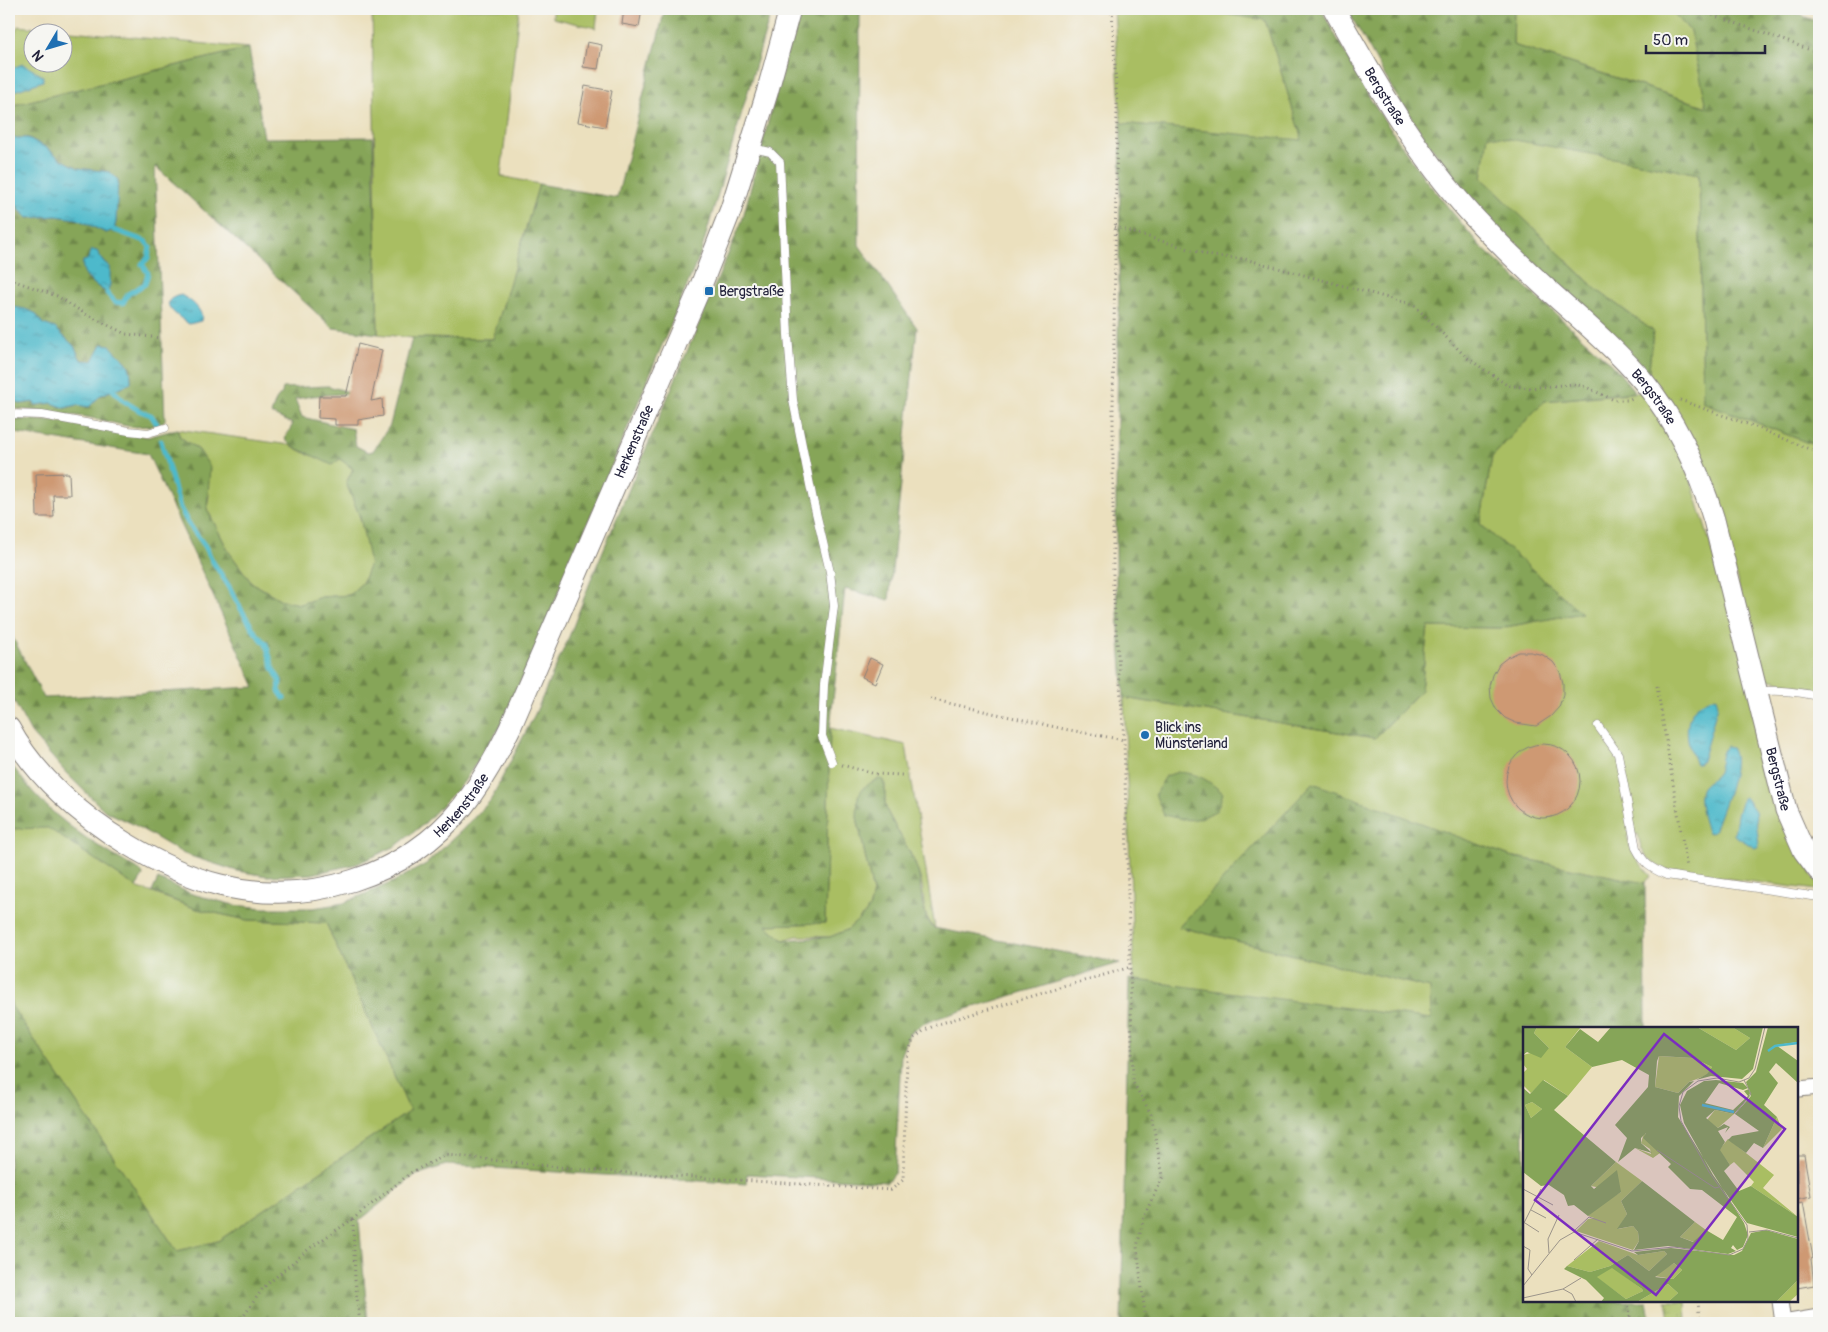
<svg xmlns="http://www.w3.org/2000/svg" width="1828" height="1332" font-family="Pangolin,sans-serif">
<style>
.green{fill:#a9be62;stroke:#66704e;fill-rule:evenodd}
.forest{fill:url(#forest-firs);stroke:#54644a;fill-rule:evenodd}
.wetland{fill:url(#wetland-marsh);stroke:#66704e}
.water{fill:url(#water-ripples);stroke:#386e83}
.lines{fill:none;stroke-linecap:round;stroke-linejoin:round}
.stream{stroke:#4eb9cb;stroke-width:5}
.building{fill:#ce9973}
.lane-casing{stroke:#86817c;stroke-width:9}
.street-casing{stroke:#86817c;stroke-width:17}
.secondary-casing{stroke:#86817c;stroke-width:23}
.path{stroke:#86817c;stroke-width:3;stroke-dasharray:1 4;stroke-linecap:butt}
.lane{stroke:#fff;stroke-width:8}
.street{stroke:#fff;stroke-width:15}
.secondary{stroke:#fff;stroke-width:21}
.poi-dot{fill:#1f6fb2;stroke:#f6f6f2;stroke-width:2}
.labels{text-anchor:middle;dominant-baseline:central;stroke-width:4;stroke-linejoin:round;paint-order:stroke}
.street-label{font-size:14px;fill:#22223b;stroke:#f6f6f2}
.poi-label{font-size:14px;fill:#22223b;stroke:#f6f6f2;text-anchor:start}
.inset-river{fill:none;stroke:#4eb9cb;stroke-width:2.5}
.inset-road{fill:none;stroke:#9b948a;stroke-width:1}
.view{fill:#7b2cbf;fill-opacity:0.15;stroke:#7b2cbf;stroke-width:2.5}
.inset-edge{fill:none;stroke:#22223b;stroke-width:2.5}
</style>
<defs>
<pattern id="forest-firs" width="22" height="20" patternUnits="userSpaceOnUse" patternTransform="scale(1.25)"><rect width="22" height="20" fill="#86a558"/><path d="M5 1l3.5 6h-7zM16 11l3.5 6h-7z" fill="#6d864a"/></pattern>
<pattern id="wetland-marsh" width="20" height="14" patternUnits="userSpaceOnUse" patternTransform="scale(1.25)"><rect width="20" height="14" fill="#a9be62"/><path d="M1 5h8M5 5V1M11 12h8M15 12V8" fill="none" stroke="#899a52"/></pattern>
<pattern id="water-ripples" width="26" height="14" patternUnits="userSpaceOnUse" patternTransform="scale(1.25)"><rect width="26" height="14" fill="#4eb9cb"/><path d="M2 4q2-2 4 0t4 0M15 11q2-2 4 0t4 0" fill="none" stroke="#4096a6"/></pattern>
</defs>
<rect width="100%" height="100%" fill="#f6f6f2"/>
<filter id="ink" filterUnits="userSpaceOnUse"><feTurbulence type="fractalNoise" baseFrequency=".02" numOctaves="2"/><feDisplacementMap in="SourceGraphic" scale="10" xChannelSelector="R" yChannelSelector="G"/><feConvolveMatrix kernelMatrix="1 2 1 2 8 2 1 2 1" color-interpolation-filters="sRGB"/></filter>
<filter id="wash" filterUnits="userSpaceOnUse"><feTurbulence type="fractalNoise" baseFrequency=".0096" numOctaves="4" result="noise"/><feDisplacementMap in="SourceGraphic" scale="20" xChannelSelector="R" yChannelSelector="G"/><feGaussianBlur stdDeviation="1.12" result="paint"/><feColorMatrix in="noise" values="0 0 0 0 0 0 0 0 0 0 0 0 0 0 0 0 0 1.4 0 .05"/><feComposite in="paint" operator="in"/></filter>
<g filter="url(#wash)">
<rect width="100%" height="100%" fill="#ebe0be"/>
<path class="green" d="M372,9H519L501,176L539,184L493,339L412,338L378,334Z
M553,9H598L596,28L553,18Z
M1114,9H1188L1265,19L1303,141L1121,123Z
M1514,9H1670L1690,31L1708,107L1513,45Z
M18,26L249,48L9,106V93L43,81L9,69V43ZM32,32H62V62H32Z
M1488,134L1699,174L1703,402L1819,447V690L1762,678L1716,497L1648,378L1653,331L1597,290L1482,178Z
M1642,392L1685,461L1812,876L1818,884L1817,890L1669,871C1648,862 1642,856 1638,834L1627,836C1631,853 1639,863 1651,876L1645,883L1510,856L1313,784L1179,927L1431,988V1020L1134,980L1124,698L1375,738L1421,690L1428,627L1500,628L1581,613L1480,524L1492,457L1544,401Z
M177,429L290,445L307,454L340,459L353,469L346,483L360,517L371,564L362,583L349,595L321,597L300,604L283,601L251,582L229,552L207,509L209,495L199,450L180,437Z
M830,728L906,745L935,928C921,916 925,898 921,881C914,856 899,834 887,811C884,804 885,792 885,784L857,817L873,893L870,906L865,914L847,930L830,937L797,936L783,940L765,925L825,923Z
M48,827L136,887L197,909L247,920L326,923L410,1111L218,1241L177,1251L12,1007L9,995V829Z"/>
<path class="forest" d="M665,9H772L701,252L535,649L500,727L463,783L424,824L396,846L357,864L312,874L267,876L237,871L184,854L133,824L105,811L67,774L31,733L9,692V630L44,698L255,687L148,454L9,432V418L75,423L148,437L177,429L180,437L199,450L210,467L207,509L229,552L251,582L283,601L300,604L321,597L349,595L362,583L370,564L360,517L346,483L353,469L340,459L332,465L290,445L285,438L293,424L271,414L276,400L282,393L283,388L328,386L353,393L312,396L295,399L302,417L353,429L356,446L368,452L373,451L390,425L412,338L493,339L539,184L617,198Z
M798,9H860L859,245L917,328L889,600L845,589L830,728L825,923L766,925L783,940L830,937L847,930L865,914L870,906L873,893L857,817L858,796L863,788L870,783L878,779L883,780C887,789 883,801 887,811C895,829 909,847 916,866C924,886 918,913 934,928L1120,963L941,1017L923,1024L909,1034L901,1054L895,1172L887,1182L747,1174L746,1184L446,1165L414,1176L359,1221L368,1323H9V995L12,1007L177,1251L218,1241L410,1111L326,923L247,920L197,909L152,892L158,879L192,894L234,905L264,908H313L344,903L393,882L426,864L462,830L490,801L535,714L571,632L592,577L742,221Z
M1188,9H1321L1372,102L1424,178L1481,247L1613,365L1635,392L1544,401L1492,457L1480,524L1582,613L1500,628L1428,627L1421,690L1375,738L1124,698L1116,585V492L1121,123L1302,140L1265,20Z
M1347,9H1514L1513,45L1707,107L1690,31L1670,9H1784L1819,22V447L1703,402L1699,174L1488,135L1482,178L1597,290L1653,331L1648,378L1621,346L1592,315L1543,271L1484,214L1426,140L1394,92Z
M249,48L264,138L373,137L378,334L333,328L155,166L165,420L162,423L151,426L132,427L87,417L9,408V398H13L20,404L33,402L36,405L52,403L65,408L77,405L89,406L101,395L131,383C131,369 129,361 117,354L93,361L81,360L74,346L55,328L43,324L35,313L9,306V184L20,212L28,218L56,216L78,219L106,233L114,230L116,222L117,180L110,172L78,168L61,159L47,148L29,138H9V106ZM102,258L104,262L110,267L107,293L87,279L83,261Z
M9,761C17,772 24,782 33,792C63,826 103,850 142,872L143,876L136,887L48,828L9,829Z
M1178,772C1200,774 1206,779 1223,793L1217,810C1194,823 1190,821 1164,815L1155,794L1166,776Z
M1313,783L1510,856L1645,883L1646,1028H1524V1301H1647L1649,1313L1657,1323H1121L1129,979L1431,1019L1430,988L1179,927Z"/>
<path class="wetland" d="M1666,1301H1686L1687,1323H1670Z"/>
<path class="water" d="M23,64L43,76V81L9,93V69Z
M9,138H28L47,148L61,159L78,168L110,172L118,180L116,222L114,230L106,233L77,219L56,216L28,218C5,200 8,164 9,138Z
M92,250L97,251L104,262L110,267V285L107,293C96,285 80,277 83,261L87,260Z
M181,295C190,300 198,305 202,316L201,321L189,324C179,317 153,301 181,295Z
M9,306L25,309L35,313L43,324L55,328L74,346L81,360L93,361L102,344L110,345C123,363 131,357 131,383L101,395L89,407L77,405L65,408L52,403L36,405L33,402L20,404L13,398H9Z
M1716,697L1718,705L1702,761L1699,764H1696C1683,737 1681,705 1716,697Z
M1726,746L1731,747C1743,764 1721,809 1715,829L1712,833L1707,832C1704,822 1695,795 1703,786C1707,781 1715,778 1718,772C1721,763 1720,754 1726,746Z
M1745,797L1755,811L1759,846L1755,848L1734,835L1737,815L1742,799Z"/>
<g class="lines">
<path class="stream" d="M107,293L115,302L123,303L128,294L145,284L148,273L142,264L148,258L150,247L145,241L114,230
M113,390L124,401L140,411L151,415L157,424
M161,441L180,508L188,523L205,546L213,562L228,585L241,609L255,632L266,644L273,668L280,681L279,691L284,698"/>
</g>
<g id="blocks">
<path class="building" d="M624,9H642L639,27L622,24Z
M587,42L602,45L598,69L583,67Z
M585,86L612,91L605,127L578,122Z
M358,344L382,350L371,401L382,399L383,416L358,420V425H335V419L318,418L319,396H346Z
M69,473L70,495H53L54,517H37L36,474Z
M1519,652H1531L1543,655L1553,662L1560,672L1563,683V695L1559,707L1551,716L1536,726L1516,723L1505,718L1496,709L1491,698L1490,686L1493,675L1499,664L1508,657Z
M870,658L883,664L875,683L862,677Z
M1506 781a37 37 0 1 1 74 0a37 37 0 1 1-74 0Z
M1797,1155H1804L1811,1196L1797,1199Z
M1803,1202L1813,1258L1811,1259L1814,1285L1797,1288V1203Z"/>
</g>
</g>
<g filter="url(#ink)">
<use href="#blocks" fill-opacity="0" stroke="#86817c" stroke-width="1"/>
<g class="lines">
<g class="lane-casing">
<path id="lane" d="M753,148L770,152L780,162L788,335L793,400L813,500L830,572L834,606L824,685L822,736L832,762
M9,414L42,415L129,431L148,433L165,428
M1757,692C1779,689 1797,692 1819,696
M1598,726L1618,754L1636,848C1645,865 1649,867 1666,875L1819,897"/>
</g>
<g class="street-casing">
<path id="street" d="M1799,1089L1819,1087
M1780,1301L1783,1323L1819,1317"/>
</g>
<g class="secondary-casing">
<g id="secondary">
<path id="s1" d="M1334,9C1375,82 1416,154 1473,216C1496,241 1521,265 1546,288C1579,318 1615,348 1644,382C1677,422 1699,471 1714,520L1786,810L1804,851L1819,871"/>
<path id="s2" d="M9,728C34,775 82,817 127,844C155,861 188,877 220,885C308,907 406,877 463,806C482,782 497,755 510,728L700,288L731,209L767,93L790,9"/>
</g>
</g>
<path class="path" d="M1112,9L1117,104L1113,408V584L1124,740L1133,1082L1151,1114L1163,1176L1144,1216L1137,1247L1146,1323
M1699,9L1710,14L1819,53
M1115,227L1212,256L1245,259L1414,305L1466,357L1507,385L1530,388L1573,384L1586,387L1614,400H1628L1634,397
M9,279L57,296L87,315L126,334L160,338
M1680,400L1753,426L1819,453
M1657,686L1687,868
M930,699L1064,729L1124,740
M842,765L875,774L903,775
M353,1220L355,1280L360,1323
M1628,1301L1631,1323
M1698,1301L1700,1323
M239,1323L263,1288L310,1248L353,1219L412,1172L446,1155L586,1170L891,1190L903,1180L907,1058L913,1039L925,1030L938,1024L1131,967"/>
<use href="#lane" class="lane"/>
<use href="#street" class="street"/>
<use href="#secondary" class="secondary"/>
</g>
</g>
<g class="poi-dot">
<rect x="704" y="286" width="10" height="10" rx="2.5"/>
<circle cx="1145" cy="735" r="5"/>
</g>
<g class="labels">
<g class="street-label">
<text stroke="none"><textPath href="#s1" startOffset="101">Bergstraße</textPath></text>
<text stroke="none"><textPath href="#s1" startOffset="506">Bergstraße</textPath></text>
<text stroke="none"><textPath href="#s2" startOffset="942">Herkenstraße</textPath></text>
<text stroke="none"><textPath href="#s1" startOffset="911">Bergstraße</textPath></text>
<text stroke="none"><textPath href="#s2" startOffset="538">Herkenstraße</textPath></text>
</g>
<g class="poi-label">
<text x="719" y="291">Bergstraße</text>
<text x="1155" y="727">Blick ins<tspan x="1155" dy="16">Münsterland</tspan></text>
</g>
</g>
<g transform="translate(1523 1027)">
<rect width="275" height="275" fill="#ebe0be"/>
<path d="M14,0L57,1L42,20L69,40L45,69L21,53L8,66L0,58V46L4,42L0,37V28L26,21L11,6ZM174,0H209L227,11L213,23ZM136,29L170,31L189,40L184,48L166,55L155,66L132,60ZM9,75L19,82L8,91L2,78ZM192,83L201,85L211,87L195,101L184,93ZM254,90L259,102L240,121ZM121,106L137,126L130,131L112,121L128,127L127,122L118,116ZM205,112L251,148L240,161L275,190L228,159L231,155L211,135L207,138L196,123ZM93,135L119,154L98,174L104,187L95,202L110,199L115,205L116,214L110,223L53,204L65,192L71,191L65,189L77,178L98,165L68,159ZM172,195L183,203L171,215L157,210ZM76,214L115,228L141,224L144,227L126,244L105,228L87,239L67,245L44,239ZM151,236L159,243L150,252L131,249ZM89,240L119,262L120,264L103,272L73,250ZM275,253V267L266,275H253ZM145,257L155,266L145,275H114Z" fill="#a9be62"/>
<path d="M0,0H14L11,6L26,21L18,31L4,25L0,28ZM88,0H174L213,23L227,11L209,0H240L230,42L219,52L188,49L173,53L184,47L189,40L170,31L136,29L134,34L132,60L155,66L166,55L171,54L156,69L155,90L221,196L225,208L220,220L214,223L210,218L208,221L213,224L205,227L145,219L111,223L116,214L115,205L110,199L94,202L104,187L98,174L119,154L172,195L157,210L170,215L183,203L200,213L214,190L179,163L167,162L145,140L148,137L120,111L123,106L118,111V116L129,126L112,121L95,135L104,111L92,98L125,60L126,48L99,33L69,40L42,20L57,2L75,15ZM245,0H275V15L253,18L275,34V56L253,36L246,45L255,56L241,78L254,90L240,121L231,116L223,126L205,113L209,109L236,104L212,87L228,69L223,55L233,45ZM20,53L45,69L31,83L93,135L68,159L71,162L94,143L98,165L65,189L51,178L45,179L41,168L26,158L18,159L0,145V61L7,67ZM9,75L19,82L8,91L2,78ZM193,53L220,56L225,61L220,63L196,56L182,76L210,83L225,69L221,64L226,62L227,66L226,70L211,87L192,83L183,91L195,101L201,97L207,100L202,106L205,100L195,104L202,115L197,123L207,138L201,144L216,164L228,159L275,190V210L224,196L190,148L161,96L157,78L164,64L181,54ZM243,203L275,212V253L253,275H145L155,266L145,257L114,275H78L81,271L63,253L41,242L44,239L67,245L87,239L105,228L126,244L144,227L141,224L115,228L111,225L148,221L211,228L219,224L228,206ZM151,236L159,243L150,252L132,250ZM89,241L119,262L120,264L103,272L74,250Z" fill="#86a558" fill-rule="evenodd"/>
<path class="inset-river" d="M245,24L252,19L275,16M179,78L211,85"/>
<path class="inset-road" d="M212,87L228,67L221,53M134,123L192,161L196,160M0,162L30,178M8,183L23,191M2,196L16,205M0,198L18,162M51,204L66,190L83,196M226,205L244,203L275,211M0,219L7,223L5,242L9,248M26,226L25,212L36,188M51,233L75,212M0,259L37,213L51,205L109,224L151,220L206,228L220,222L225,212L224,198L186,145L158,94L156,79L160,65L175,54L194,51L216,55L226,51L232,42L242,0M40,262L58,251M0,271L40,262L49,267L53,275"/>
<path class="view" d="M141,7L262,102L133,268L12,173Z"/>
<rect width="275" height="275" class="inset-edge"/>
</g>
<rect width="1828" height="1332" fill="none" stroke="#f6f6f2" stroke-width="30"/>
<g transform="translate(48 48) rotate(232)"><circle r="24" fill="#f6f6f2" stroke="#a1a1a9"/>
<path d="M0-4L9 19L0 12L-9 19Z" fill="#1f6fb2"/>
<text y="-8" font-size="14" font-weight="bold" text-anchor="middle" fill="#22223b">N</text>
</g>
<path d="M1646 45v8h119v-8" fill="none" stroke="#22223b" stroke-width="2.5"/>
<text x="1653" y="45" font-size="15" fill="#22223b" stroke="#f6f6f2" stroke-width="4" paint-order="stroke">50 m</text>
</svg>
